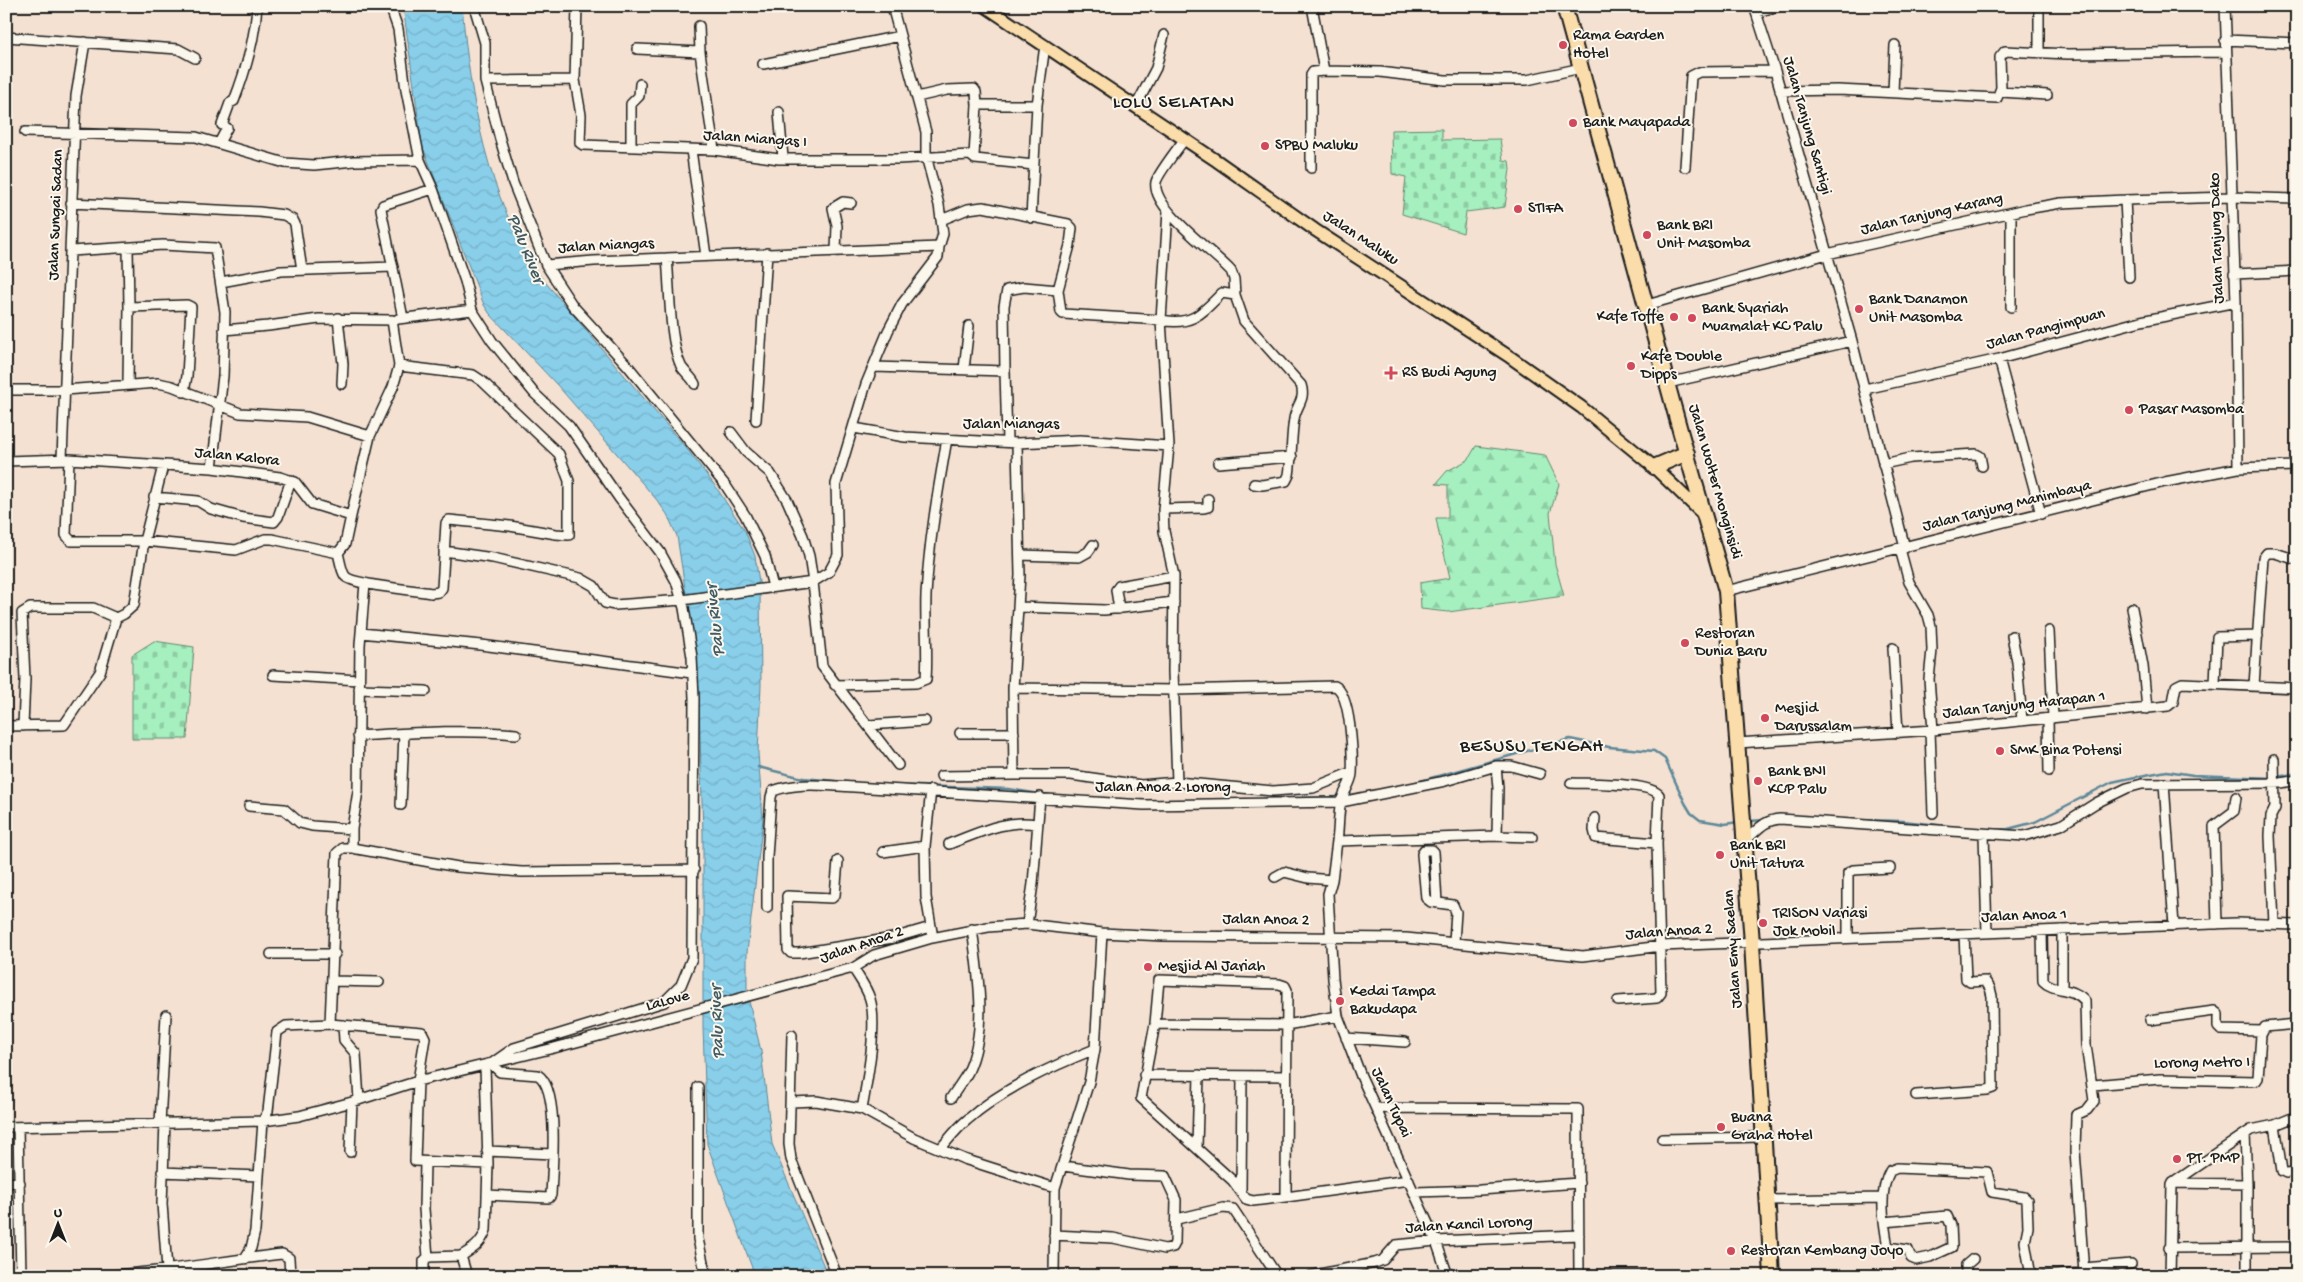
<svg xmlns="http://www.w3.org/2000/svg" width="2303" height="1282" font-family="'Gochi Hand',sans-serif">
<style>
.forest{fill:url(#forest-firs);stroke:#61866e}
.cemetery{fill:url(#cemetery-stones);stroke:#61866e}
.water{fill:url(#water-waves);stroke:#5d8798}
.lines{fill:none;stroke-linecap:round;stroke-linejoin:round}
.stream{stroke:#5d8798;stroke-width:2.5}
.minor-casing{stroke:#1c1c1c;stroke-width:12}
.major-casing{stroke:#1c1c1c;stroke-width:15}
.highway-casing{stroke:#1c1c1c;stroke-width:18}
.minor{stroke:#fbf7ec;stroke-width:9}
.major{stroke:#faddab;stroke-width:11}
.highway{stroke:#faddab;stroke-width:14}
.poi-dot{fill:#d1495b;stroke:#fbf7ec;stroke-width:2}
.labels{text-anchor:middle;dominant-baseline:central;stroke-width:4;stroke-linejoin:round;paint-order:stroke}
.poi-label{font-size:16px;fill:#1c1c1c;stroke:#fbf7ec;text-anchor:start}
.street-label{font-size:16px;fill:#1c1c1c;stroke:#fbf7ec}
.water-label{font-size:18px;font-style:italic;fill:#425b64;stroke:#fbf7ec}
.quarter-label{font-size:19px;letter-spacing:1px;fill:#1c1c1c;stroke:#fbf7ec}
</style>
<defs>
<pattern id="forest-firs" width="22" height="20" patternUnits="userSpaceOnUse" patternTransform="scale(1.25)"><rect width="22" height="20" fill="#a6f0bf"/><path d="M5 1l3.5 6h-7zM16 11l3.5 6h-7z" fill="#8ecda4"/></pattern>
<pattern id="cemetery-stones" width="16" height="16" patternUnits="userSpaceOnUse" patternTransform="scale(1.25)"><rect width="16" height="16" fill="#a6f0bf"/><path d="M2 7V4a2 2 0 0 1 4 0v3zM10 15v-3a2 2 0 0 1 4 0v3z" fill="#8ecda4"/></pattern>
<pattern id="water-waves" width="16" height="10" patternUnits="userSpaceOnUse" patternTransform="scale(1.25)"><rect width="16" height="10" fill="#89cfea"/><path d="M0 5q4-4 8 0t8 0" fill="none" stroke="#76b1c8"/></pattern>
</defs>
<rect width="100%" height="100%" fill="#f4e1d2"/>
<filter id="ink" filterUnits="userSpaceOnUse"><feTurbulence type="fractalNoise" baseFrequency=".02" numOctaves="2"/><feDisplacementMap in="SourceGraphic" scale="10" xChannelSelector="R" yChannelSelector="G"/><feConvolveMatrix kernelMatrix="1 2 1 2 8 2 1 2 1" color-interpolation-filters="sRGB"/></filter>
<g filter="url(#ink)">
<path class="forest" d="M1476,446L1545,455L1559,484L1550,513L1555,564L1564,596L1448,612L1421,609L1420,583L1450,578C1446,557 1439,539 1436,518H1448V485L1436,484L1447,471L1468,460Z"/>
<path class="cemetery" d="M1442,129V140L1500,139L1503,160L1509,161L1510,169L1505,207L1466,212L1463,233L1402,214L1406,177L1392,174L1391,130Z
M154,641L194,647L187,739H132V655Z"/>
<path class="water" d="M403,6H462C470,99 487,197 540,276L687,449L716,487L745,531L755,556L760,588L761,685L758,753L763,819L747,952V993L761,1051L772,1144L828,1276H755L707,1144L703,1027V833L698,672L677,536L667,514L656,499L558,386L490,314L484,305L422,145Z"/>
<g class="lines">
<path class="stream" d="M758,767L803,778L868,784
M1413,783L1570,739L1609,747L1654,751L1665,759L1685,803L1691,813L1700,820L1725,824L1738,822
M888,785L1009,789L1040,794
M1262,799L1339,797
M1861,820L1903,821L1965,828
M1749,821L1766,820
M1991,830L2008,829L2035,822L2112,782L2140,776L2167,771L2193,775L2273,778L2297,773"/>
<g class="minor-casing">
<path id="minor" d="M390,6L398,29L406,90L420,160L433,189L465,281L472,310L492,341L534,393L569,426L619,498L660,552L676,581L684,608L692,657L694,698L692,958L681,985L664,1002L514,1048L491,1064L500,1072L538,1075C560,1089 552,1170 551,1195L549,1198L487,1195
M474,6L485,43V81L500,139L513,183L546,265L594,261L939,247
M577,6L575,80L581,115L580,143L583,145L714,150L779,159H898L970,155L975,159L1034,165
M1312,6L1324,71L1380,72L1445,80H1527L1581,68
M1754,6L1775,71L1852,341L1905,548
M2039,6V53
M2225,6L2236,302L2238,468
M1757,12L1780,6
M699,26L700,52
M6,37L178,49L195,58
M2225,40L2297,43
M637,49L700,52L714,150
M763,64L900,36
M485,81L575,80
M1780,91L1838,90L1997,98L2001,88L2000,57L2005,51L2068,54L2226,52
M1893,92L1895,45
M2001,92L2047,95
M917,97L947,90L974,89L976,92L977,105H1037
M1136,106L1156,68L1164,35
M779,112L783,158
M25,132L196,137L285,163L314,165L354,161L420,160
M1184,140C1178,148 1158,174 1156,182C1151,208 1214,252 1231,271L1234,279L1235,295L1222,293C1201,314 1192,326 1161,320L1169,446L1163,510L1164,531L1174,576L1173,671L1177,782L1273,791L1313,788L1352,772
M219,143L227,128L222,125L230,103L234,101C246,70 255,39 257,6
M631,146V104L639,96L640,84
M691,150L706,256
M974,156L977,105
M1685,167L1691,76L1699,72L1775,71
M1311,168V75L1313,72L1324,71
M2125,200L2129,277
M71,203L259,212L284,215L293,220L295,224L302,270
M1031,218L1037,105L1045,45
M128,248L129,307
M71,251L163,245L215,248L225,312L223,376L212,468
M836,251L837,226L833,208L843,202L851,203
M667,258C670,288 669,340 681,366C685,373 692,377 695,384
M546,265L573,306L628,366L726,486L745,515L765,556L773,587
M2234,274L2297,271
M221,282L281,271L393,267
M1058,290L1061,312L1063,314L1161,320L1168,211
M1235,295L1244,321L1301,385C1306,400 1296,405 1294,419C1291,437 1292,456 1289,475L1286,481L1262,485L1254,484
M1647,305L1827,254L2026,209L2061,203L2125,200L2231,197L2297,199
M2011,307V213
M338,318L343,364L342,384
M403,318L381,209L383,205L433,189
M398,319L472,310
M224,330L268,326L319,319L392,320L399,366
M1999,359L2041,514
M874,367L1005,371L1004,306L1007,290L1024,287L1058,290L1070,245L1072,228L1068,224L983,207L968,209L941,220
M964,369L969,326
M1005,371L1007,441
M128,383L129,307L187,305L191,307L187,376L184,392
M1668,383L1852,341
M1865,389L1999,359L2141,321L2236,302
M7,390H64L158,383L172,386L240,413L307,417L370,436
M756,420L767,253
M854,428L905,437L1017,443L1080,440L1169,446
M731,432L746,452L770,473L787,500L803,536L809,556L813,582L822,666L898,765
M1017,443L1020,575L1013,688L1014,775H1071L1141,785L1177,782
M62,459L76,96L85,42
M69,459L66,535L71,541H144L236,550L265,539H272L338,553
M6,461L69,459L212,468L280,477L295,482L312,504L351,516L345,544L338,553C340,560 341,570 345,576C352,585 417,590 431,593L439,592L442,588L446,523L449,520L510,526L556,534L569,535V481L559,454L482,381L473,375L399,366L393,387L370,436L351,516
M1218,463L1292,457
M1883,464L1911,458L1976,454L1980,456L1982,466
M154,497L198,501L211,509L243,518L274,522L278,517L291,480
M1163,509L1204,508L1208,507V499
M1900,549L1909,582L1928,615L1931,626L1932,650L1929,679L1933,730
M444,551L493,558L580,578L594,586L605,603L615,605L682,600L813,582L829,572L838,555L836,484L866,384L888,331L902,304L938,257L939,247L943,234L939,205L926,156V132L892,6
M1020,555L1079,557L1088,552L1093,545
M365,583L360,645L358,791L352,829V848H343L337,853L330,1024L422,1032L425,1038L418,1081L415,1161L488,1164
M1726,591L2165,482L2238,468L2297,466
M1019,607L1104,610L1174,602
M2132,608L2143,666L2147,709
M1119,609L1116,590L1119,586L1174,576
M2049,631L2053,718
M361,633L481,645L692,673
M2012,636L2017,662L2022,721
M1893,648L1898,733
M273,675L359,680
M2215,684L2217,637L2258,636
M835,685L916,683L926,679C928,651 925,623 926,595C929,542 938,490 947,439
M2254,685L2263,558L2267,553H2275L2297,560
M1013,688L1174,690L1335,686C1351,694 1353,756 1352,774C1351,784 1343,793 1341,802C1338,814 1339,828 1337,841
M359,689L426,691
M2048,719L2049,771
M869,725L925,721
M6,726L64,725L100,672L116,618L124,614L134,605L144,541L163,466
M23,726L25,679L22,613L30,608H93L116,618
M1930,731L1933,813
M960,733H1014
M358,736C411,733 463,729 516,734
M1738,743L1933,730L2168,706L2173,702L2176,686L2182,683L2297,688
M1496,766L1498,788L1497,836
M941,776L1014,775
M1571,783C1587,784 1651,782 1659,795L1657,843L1661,993L1657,998L1618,1001
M2164,783L2174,926
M931,790L925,846L926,897L932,932
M401,805L404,734
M249,806L284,809L300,823L312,826L352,829
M1595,818L1594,830L1596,838L1657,843
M1984,834L1987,933
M1743,842C1756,833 1762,820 1780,819L2024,836L2061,825L2096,803L2127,788L2142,784L2281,783L2297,780
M949,844C979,833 1004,819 1036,824
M352,848L458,867L522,872L694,870
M883,852L925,846
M838,861L835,895L832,898L787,896L788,950L791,953H799L893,938L931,927
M1275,877L1284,872L1308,878L1332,880
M1437,903L1434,852L1432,850H1424L1422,854L1426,898L1431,902L1453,905L1456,912L1454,942
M767,908V857L771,797L773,791C794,783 817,785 838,786L1144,805L1278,803L1341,802L1445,781L1496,766H1511L1540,774
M1027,924L1033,884L1040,797
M2217,924L2214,826L2234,811L2236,797
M2274,924L2270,836L2271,816L2275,808L2274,759
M2042,931L2043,981C2053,992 2075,987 2085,1001L2086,1045L2094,1101L2087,1110L2076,1115L2075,1151L2084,1273L2087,1276
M1848,938V873L1853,870L1890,868
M271,954H335
M853,968C859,978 867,988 870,999C878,1025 867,1081 862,1109
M333,981L379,982
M2062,988V930
M2150,1020L2214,1011L2218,1014V1027L2221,1030L2262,1031
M1155,1024L1286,1025L1338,1016
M343,1025L344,1040L356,1054L359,1100
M792,1035L789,1144L791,1159L837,1276
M1346,1038L1405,1042
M1144,1075L1286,1076
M2093,1085L2160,1079L2256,1081L2258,1078L2261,1035L2265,1027L2297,1024
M698,1087V1239L706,1276
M1916,1095L1987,1090L1993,1088L1992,996L1990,988L1985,981L1970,982L1966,979L1964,934
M951,1098C956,1090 963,1081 968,1072C988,1029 978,974 972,929
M791,1102L816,1101L862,1109L914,1138L964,1159L1055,1188
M1377,1108L1578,1109L1579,1275
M2297,1116L2275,1125L2282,1171L2286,1173L2297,1172
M165,1122L162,1204L167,1269
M160,1123L166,1015
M6,1127L263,1121L299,1116L352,1102L418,1081L554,1048L853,968L874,955L932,938L988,927L1027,924L1102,933L1164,936L1406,938L1583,956L1661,946L2236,923L2297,925
M1662,1139L1764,1137
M1197,1147L1199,1075
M941,1148C949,1139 957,1128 967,1120C1004,1088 1050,1067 1095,1049
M487,1151L553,1154
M350,1152L352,1102
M425,1162L424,1209L428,1257
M162,1172L259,1176
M6,1182L20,1183
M2173,1183L2245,1134
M2247,1184V1276
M1241,1192L1242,1076
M1415,1192L1480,1190L1579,1183
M1286,1197L1287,990L1285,986L1279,984L1159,980L1155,1024L1141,1098L1233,1181L1246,1199L1253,1201L1286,1197L1409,1180
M1768,1200L1883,1198
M1177,1219L1223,1208L1233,1209L1276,1274L1282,1276
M1884,1222L1947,1216L1951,1225L1952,1247L1930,1257L1916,1260L1911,1258L1908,1250L1888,1247C1884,1225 1878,1192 1890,1171L1897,1168L1987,1172L1992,1192L2024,1197L2027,1200L2028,1227L2025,1242L2031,1276
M1054,1235L1113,1238L1165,1249L1173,1247L1175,1243L1176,1200L1165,1176L1129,1175L1063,1166
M2169,1248L2297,1247
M245,1258L251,1248L255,1231L263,1121L268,1111L277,1032L286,1026L330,1024
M2084,1268L2131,1264
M6,1274L21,1275L18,1127
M21,1276H55
M92,1276C156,1274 219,1261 282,1254L289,1258L290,1276
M424,1276V1261L428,1257L461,1256
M467,1276L461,1256C473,1249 481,1244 486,1230L488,1164L485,1066
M1054,1276L1055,1188L1089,1082L1095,1049L1102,933
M1310,1276L1375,1263L1383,1260L1396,1245L1436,1241L1579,1235
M1448,1276L1436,1241L1361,1076L1338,1016L1333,979L1328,894L1332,880L1337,841L1497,836L1532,837
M1567,1276H1652
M1966,1276V1265L1973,1259
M2043,1276L2084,1273
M2170,1276L2172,1185L2173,1183L2247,1184L2245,1134L2251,1130L2275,1125"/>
</g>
<g class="major-casing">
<path id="major" d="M985,6L1217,161L1315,230L1510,357L1581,407L1654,467L1704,515"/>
</g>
<g class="highway-casing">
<path id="highway" d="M1564,6L1681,434L1726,591L1752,943L1772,1276
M1654,467L1687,453"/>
</g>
<use href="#minor" class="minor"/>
<use href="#major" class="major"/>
<use href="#highway" class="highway"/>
</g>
</g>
<g class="poi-dot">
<circle cx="1563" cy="45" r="5"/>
<circle cx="1573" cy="123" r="5"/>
<circle cx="1265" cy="146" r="5"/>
<circle cx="1518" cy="209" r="5"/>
<circle cx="1647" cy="235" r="5"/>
<circle cx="1859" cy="309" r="5"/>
<circle cx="1674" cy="317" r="5"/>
<circle cx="1692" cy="318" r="5"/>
<circle cx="1631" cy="366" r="5"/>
<path d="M1388.5 365.5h5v5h5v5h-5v5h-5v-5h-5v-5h5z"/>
<circle cx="2129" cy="410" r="5"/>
<circle cx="1685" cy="643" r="5"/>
<circle cx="1765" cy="718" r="5"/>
<circle cx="2000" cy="751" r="5"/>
<circle cx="1758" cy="781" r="5"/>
<circle cx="1720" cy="855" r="5"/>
<circle cx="1763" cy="923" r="5"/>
<circle cx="1148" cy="967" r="5"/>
<circle cx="1340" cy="1001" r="5"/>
<circle cx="1721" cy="1127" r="5"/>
<circle cx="2177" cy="1159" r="5"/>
<circle cx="1731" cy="1251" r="5"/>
</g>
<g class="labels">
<g class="poi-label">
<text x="1573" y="36">Rama Garden<tspan x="1573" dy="18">Hotel</tspan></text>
<text x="1583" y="123">Bank Mayapada</text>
<text x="1275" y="146">SPBU Maluku</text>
<text x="1528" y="209">STIFA</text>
<text x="1657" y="226">Bank BRI<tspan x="1657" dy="18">Unit Masomba</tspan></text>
<text x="1869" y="300">Bank Danamon<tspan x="1869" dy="18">Unit Masomba</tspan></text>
<text x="1702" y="309">Bank Syariah<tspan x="1702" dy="18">Muamalat KC Palu</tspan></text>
<text x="1664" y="317" text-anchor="end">Kafe Toffe</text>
<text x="1641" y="357">Kafe Double<tspan x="1641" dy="18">Dipps</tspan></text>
<text x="1402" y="373">RS Budi Agung</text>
<text x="2139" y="410">Pasar Masomba</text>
<text x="1695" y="634">Restoran<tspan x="1695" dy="18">Dunia Baru</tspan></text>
<text x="1775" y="709">Mesjid<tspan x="1775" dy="18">Darussalam</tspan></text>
<text x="2010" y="751">SMK Bina Potensi</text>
<text x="1768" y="772">Bank BNI<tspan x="1768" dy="18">KCP Palu</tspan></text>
<text x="1730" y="846">Bank BRI<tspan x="1730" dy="18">Unit Tatura</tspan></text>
<text x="1773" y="914">TRISON Variasi<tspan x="1773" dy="18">Jok Mobil</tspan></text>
<text x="1158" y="967">Mesjid Al Jariah</text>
<text x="1350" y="992">Kedai Tampa<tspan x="1350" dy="18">Bakudapa</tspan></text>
<text x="1731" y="1118">Buana<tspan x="1731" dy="18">Graha Hotel</tspan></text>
<text x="2187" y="1159">PT. PMP</text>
<text x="1741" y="1251">Restoran Kembang Joyo</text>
</g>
<g class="street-label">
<text transform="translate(1806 126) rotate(74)">Jalan Tanjung Santigi</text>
<text transform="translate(755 140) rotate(4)">Jalan Miangas I</text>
<text transform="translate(57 215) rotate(-88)">Jalan Sungai Sadan</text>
<text transform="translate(1932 215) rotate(-13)">Jalan Tanjung Karang</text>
<text transform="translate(2218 238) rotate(-92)">Jalan Tanjung Dako</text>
<text transform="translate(1360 239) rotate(33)">Jalan Maluku</text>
<text transform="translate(606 247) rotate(-3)">Jalan Miangas</text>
<text transform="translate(2046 330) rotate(-15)">Jalan Pangimpuan</text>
<text x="1011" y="425">Jalan Miangas</text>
<text transform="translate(237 458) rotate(6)">Jalan Kalora</text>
<text transform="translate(1714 482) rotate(74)">Jalan Wolter Monginsidi</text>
<text transform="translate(2007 507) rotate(-14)">Jalan Tanjung Manimbaya</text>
<text transform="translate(2024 706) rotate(-6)">Jalan Tanjung Harapan 1</text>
<text x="1163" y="788">Jalan Anoa 2 Lorong</text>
<text transform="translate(2024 917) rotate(-2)">Jalan Anoa 1</text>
<text transform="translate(1266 921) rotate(1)">Jalan Anoa 2</text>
<text transform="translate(1669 933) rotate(-4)">Jalan Anoa 2</text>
<text transform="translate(862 946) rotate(-19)">Jalan Anoa 2</text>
<text transform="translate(1734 949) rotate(-94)">Jalan Emy Saelan</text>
<text transform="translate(668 1002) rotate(-15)">LaLove</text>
<text transform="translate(2202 1064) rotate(-1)">Lorong Metro I</text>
<text transform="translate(1390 1103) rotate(65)">Jalan Tupai</text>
<text transform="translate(1469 1226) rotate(-3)">Jalan Kancil Lorong</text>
</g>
<g class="water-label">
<text transform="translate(525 249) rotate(68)">Palu River</text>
<text transform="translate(716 620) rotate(-96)">Palu River</text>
<text transform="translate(718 1022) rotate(-92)">Palu River</text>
</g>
<g class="quarter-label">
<text x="1174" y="103">LOLU SELATAN</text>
<text x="1532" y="747">BESUSU TENGAH</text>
</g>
</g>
<rect width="2303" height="1282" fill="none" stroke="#fbf7ec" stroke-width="25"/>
<rect x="12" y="12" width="2278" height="1257" fill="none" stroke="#1c1c1c" stroke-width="2" filter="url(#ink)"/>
<g transform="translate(58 1224)" stroke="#fbf7ec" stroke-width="4" paint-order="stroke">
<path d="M0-4L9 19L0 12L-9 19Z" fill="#1c1c1c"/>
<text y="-8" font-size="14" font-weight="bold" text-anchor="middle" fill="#1c1c1c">U</text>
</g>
</svg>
